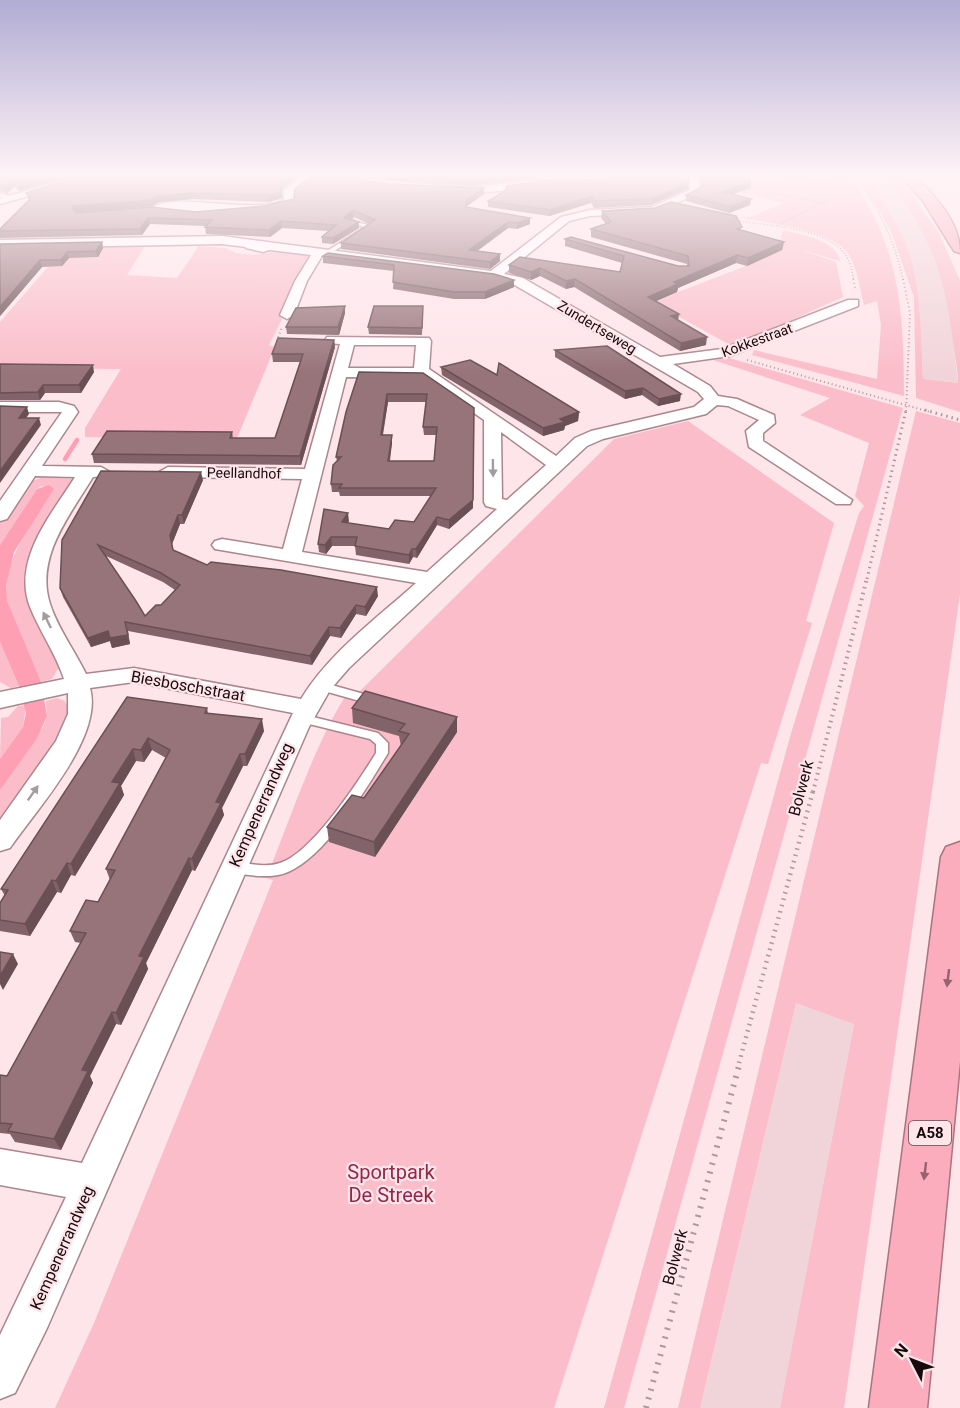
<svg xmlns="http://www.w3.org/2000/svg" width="960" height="1408" font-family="Roboto,sans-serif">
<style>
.built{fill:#f1d4d9}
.green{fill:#fabdc9}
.water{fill:#fe9fb4}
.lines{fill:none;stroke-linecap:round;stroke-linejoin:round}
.stream{stroke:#fe9fb4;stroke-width:4.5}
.service-casing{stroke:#ab868d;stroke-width:3}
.minor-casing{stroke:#ab868d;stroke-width:3}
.motorway-casing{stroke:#ab737f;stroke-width:3}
.path-far5{stroke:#ad989c;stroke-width:1.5;stroke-dasharray:1 2;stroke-linecap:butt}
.path-far4{stroke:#ad989c;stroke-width:2;stroke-dasharray:1 3;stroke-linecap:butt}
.path-far3{stroke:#ad989c;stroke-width:3;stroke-dasharray:1.5 4;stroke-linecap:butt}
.path-far2{stroke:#ad989c;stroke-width:4;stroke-dasharray:1.5 4.5;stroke-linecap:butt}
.path-far1{stroke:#ad989c;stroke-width:4.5;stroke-dasharray:1.5 5;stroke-linecap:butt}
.path{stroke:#ad989c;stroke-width:6;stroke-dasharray:2 7;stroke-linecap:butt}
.service{fill:#fff;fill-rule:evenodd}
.minor{fill:#fff;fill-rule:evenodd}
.motorway{fill:#fbacbd;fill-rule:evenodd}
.wall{fill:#826369;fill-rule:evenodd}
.shaded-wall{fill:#6a5055}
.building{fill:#97737a;stroke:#6a5055;stroke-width:1.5;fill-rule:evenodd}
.oneway{fill:#a29d9e}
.oneway2{fill:#94636e}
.labels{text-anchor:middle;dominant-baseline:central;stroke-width:4.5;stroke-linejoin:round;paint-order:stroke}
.far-street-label{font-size:14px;fill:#170a0d;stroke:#fee5ea}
.shield{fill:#fee5ea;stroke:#5c4c4f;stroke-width:1.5}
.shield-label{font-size:15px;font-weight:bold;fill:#170a0d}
.street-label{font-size:16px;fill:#170a0d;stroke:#fee5ea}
.near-park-label{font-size:20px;fill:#93274a;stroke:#fee5ea}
</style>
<rect width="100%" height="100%" fill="#fee5ea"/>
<path class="built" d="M865,176H884L912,211L934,251L947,296L958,383L923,379L920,311L909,253L876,190Z
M796,1003L854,1023L780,1408H700Z"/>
<path class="green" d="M779,176H850C900,247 904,312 904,396L752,355L754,350L877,379L881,325L877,301L864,305C860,290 857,265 847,252C830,229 765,223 738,217H750L784,203L727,189L702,186L700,181H782Z
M858,176H865C882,198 900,227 909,253C922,293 921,338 923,379L958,383C958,368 954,352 952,336C944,270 927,228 884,176H899L905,184L939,233L960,281V412L916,398L914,297L891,231Z
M783,230C802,235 835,239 840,261L798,249L836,262L843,297C806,313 772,330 732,346L652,302L751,264L780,242Z
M147,242L127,275L177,278L199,246L226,248L236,253L252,255L281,251L314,255L269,345L275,347L237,438L85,437V428L121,369L0,368V322L68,244Z
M729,358L903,408L624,1408H604L792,730L859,513L864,506L855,496L869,443L800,415L830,398L713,360Z
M916,411L960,423V594L844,1408H780L854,1024L796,1003L700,1408H678Z
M688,421L834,523L806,621L812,623L768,764L761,763L554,1408H55L94,1323L273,880L266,878L269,871C292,814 317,738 350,689L360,691L614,439Z
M43,477L74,479L38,548L64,668L57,670L52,679L41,682C30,656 15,628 7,601C0,562 35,520 54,489L41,486L37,489L0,545V521L26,483Z
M0,642L19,686L11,688L0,682Z
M57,698L65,701L66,704L75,703L74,715L0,832V790L43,727L47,716L46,701Z
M26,705L23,727L0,759L1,718L8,717L18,706Z"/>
<path class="water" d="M49,485L54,489L14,552L6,585L7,601L41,682L47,716L37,738L0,790V759L23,727L26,713L19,686L0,642V545L37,489Z"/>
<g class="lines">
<path class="stream" d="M65,459L77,440"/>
<g class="service-casing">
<path id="service" d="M0,193L14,197L15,198L12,200L0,197Z
M353,219L355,222L373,226L331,253H327V251L365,227L346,223Z
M248,241L251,243V246L263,248L275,245L278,247L263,252L246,248L245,243Z
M321,682L378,698L380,701L374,705L317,689L315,686L317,683Z
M301,714L378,733L388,743V753C367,788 326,856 288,872C272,879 246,876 229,871L227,867L229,863L234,862C248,863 266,868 280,863C312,853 358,782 376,753V744L370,739L297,721L295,718Z"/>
</g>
<g class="minor-casing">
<path id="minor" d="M83,176H100L0,204V198Z
M304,176H316L293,194L294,203C272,213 166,224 149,210C171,189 249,216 284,200L283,191Z
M337,176L470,188L541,179L542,176H552L554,179C532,200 361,194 337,176Z
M689,176H699V193L654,213L590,216L569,221L504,274L523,278L660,357L722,349L848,300H858V306L730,356L673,364L710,386L718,396L737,399L774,415L775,423L763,433V441L852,500L850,504H836L749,447L746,431L759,420L728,406L717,405L706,414L603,439L587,446L349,668L330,690L309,727L47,1328L15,1393L0,1399V1335L66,1197L0,1185V1149L82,1163L293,713L134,682L90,688C104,737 36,810 10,848L0,851V820L56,741L68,714V693L0,708V692L64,679C56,654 40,632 30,607C12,560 51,515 75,477L35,476L7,519L0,521V501L62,412H0V402H59L74,406L78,412L42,466L101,467L110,472L107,476L93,477C70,515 35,557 50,604C58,629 75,651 86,674L134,668L301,699C329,653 376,619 416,583L215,549L212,545L215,541L222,539L283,549L302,479L168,477L159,472L168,467L305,469L340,344L327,343L325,340L327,337L429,338L431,341L429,369L556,456L575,438L591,431L694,407L704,399L698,392L513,284L494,279L322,256L307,281L294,315L287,319L280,315L295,281L311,255L222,244L0,248V240L222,236L491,271L561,217L590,210L652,207L690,190ZM354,345H416L414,368H348ZM346,377L424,378L484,420V502L486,506L497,509L427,572L302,552ZM501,432L546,465L507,500L502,499Z"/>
</g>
<g class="motorway-casing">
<path id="motorway" d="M900,176H915C936,197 960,222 960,253L954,251L923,201Z
M960,842V1061L927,1408H869L941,857L946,847Z"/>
</g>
<path class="path-far5" d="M586,176L613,178
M810,176V184L825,200L822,203
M855,176C879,209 895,241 903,280
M746,187L828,184L823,176
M750,188L822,203L776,226
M740,221C769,226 827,228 845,254C850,261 852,271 854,280"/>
<path class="path-far4" d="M853,279L856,291
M903,279L910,313L906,412
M281,340L277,341L282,327
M747,360L930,412"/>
<path class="path-far3" d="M925,410L960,420
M867,579L906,410"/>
<path class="path-far2" d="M813,792L867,578"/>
<path class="path-far1" d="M739,1063L813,791"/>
<path class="path" d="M646,1408L740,1062"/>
<use href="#service" class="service"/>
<use href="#minor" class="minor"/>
<use href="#motorway" class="motorway"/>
</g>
<path class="wall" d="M0,176H74L19,191L15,186L7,193L0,191Z
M311,176H540L539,177L470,186L346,176L388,184L484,194L466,207L530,218V224L517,229L508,228L477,251L500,254V261L490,269L341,249V243L369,224L354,217L350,219L359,222V228L333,244L322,243V237L328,231L282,228L270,237L206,234L205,227L206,226L150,224L142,235L0,238V229L29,200L26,193L166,177L282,189V198L269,202L192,199L159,202L152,206L77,213L196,212L264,206L294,199Z
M615,176H689L688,189L651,205L594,208L591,203L549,216L488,207V201L600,180Z
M701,176H747L751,182L750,188L733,194L750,205L729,213L686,201V195L701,187Z
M602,211L742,231L784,242L782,250L747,266L736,263L678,288L677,292L656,301L706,345L680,351L574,287L566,289L540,276L531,280L509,273V265L620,272L622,263L565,246V239L678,266H687V264L591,237V229L606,224L601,218Z
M102,242L103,248L98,257L69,258L62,266L42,267L0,316V244Z
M328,253L514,287L485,299H454L393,289L394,271L323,263V256Z
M345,306V313L339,335L287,334L286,327Z
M423,306L422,335L369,334L368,327Z
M334,340L335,347L301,465L94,463L92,454L232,432L233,438H275L300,362H273L272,354Z
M555,350L680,401L658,406L642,395L625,399L555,357Z
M0,364L94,372L81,393H45L40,400H0Z
M441,367L497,375L579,412L578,421L565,426L564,430L543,436L442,375Z
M423,373L473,508L449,529L437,525L417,558L413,557L409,564L356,555L355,546H332L326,554L319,552L318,544L349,521L348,523L389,529L414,522L431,496H340L339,492H332L331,484L337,461L336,457L346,412ZM388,402H426L423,427L424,435H436L434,461H390L392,443L383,435Z
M203,480L184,524H180L172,544L173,550L207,565L378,596L366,616L356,614L341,638L330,636L312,665L128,631L130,644L112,648L110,641L91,647L63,597L60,588L62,540ZM106,556L163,582L175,590L161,605L145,616Z
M127,697L207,708L208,713L264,731L247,766H243L222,808L224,815L195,871L192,870L146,963L148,969L121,1025L116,1024L90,1076L93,1083L61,1150L15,1142L10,1134L0,1133V1075L7,1076L81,943L75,942L70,931L98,902L110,880L106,869L166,758L152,750L144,762L136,761L121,786L124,795L75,876L71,875L61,893L57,892L30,936L0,931V903L5,896L1,889Z
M352,708L457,717V732L375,857L329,842L327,827L364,798L401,746L399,736L353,723Z"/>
<path class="shaded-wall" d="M50,176H74L19,191L18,185Z
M291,176H300L282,189V198L269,202L268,195L281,183Z
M500,176H540L539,177L470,186V180Z
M13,180L15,186L7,193L6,187Z
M751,182L750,188L722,198L723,192Z
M688,183V189L651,205L652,199Z
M484,188V194L466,206V200Z
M191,193L192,199L159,202L152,206L76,213L72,209L74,206L158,196Z
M591,197V203L549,216L550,210Z
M751,199L750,205L729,213L730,207Z
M353,210L354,217L344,224V218Z
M148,218L150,224L142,235L140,229Z
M530,218V224L517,229V223Z
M281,221L282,228L270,237L269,230Z
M359,222V228L333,244V238Z
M508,222V228L469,257V250Z
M102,242L103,248L98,257L96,251Z
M784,242L782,250L747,266L748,258Z
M67,252L69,258L62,266L61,260Z
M500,254V261L490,269V262Z
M737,255L736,263L678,288L677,292L647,305L648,297L674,282Z
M40,260L42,267L0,316V307Z
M540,268V276L531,280V272Z
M575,279L574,287L566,289V281Z
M514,280V287L485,299V292Z
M345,306V313L339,335L338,327Z
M679,314L678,322L671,316Z
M707,337L706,345L680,351L681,343Z
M334,340L335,347L301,465L300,456Z
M93,365L94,372L81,393L79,385Z
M43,385L45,393L40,400L38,392Z
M643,388L642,395L625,399V391Z
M387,394L388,402L381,443V435Z
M681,394L680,401L658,406L659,399Z
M27,407L29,414L21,425L19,418Z
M474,408L473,508L449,529V520Z
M579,412L578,421L565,426L564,430L543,436V428L560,419Z
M39,418L41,425L0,483V471Z
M392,435V443L388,469V461Z
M201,472L203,480L184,524L182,515Z
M348,513L349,521L343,531L342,522Z
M178,515L180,524L172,544L170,535Z
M437,517V525L417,558L416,549Z
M331,537L332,546L326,554L325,545Z
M412,549L413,557L409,564V555Z
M377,587L378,596L366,616L365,607Z
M356,605V614L341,638L340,628Z
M125,622L130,644L112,648L110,641L91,647L88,638Z
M329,627L330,636L312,665L310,656Z
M457,717V732L375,857L374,842Z
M262,719L264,731L247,766L245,754Z
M148,738L152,750L144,762L141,750Z
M133,749L136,761L121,786L124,795L75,876L71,864L112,782Z
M240,754L243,766L222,808L224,815L195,871L192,859L216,802Z
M189,858L192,870L146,963L148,969L121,1025L116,1013L139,956Z
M67,863L71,875L61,893L56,881Z
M52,880L57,892L30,936L25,924Z
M13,954L18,964L3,990L0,984V976Z
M112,1012L116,1024L90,1076L93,1083L61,1150L54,1139L82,1070Z"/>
<path class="building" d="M0,176H50L18,185L13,180L6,187L0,186Z
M81,176H162L166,177L199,176H291L281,183V192L268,195L191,193L158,196L151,200L74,206L72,209L78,213L151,207L196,212L264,206L294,199L295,189L311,176H345L348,177L388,184L484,188L466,200V207L530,218L517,223L508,222L469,250L500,254L490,262L341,243L375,220L353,210L344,218L359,222L333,238L322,237L336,225L281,221L269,230L205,227L212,220L148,218L140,229L0,231V229L31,198L26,193Z
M420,176H500L470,180Z
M615,176H689L688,183L652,199L594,201L591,197L550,210L488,201L505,191L507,186L547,180H600Z
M702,176H747L751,182L723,192L751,199L730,207L686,195L702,187Z
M671,202L736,216L742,227L737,229L784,242L748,258L737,255L674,282L678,284L648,297L679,314L671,316L707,337L681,343L575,279L566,281L540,268L531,272L509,265L520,257L620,272L624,256L565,239L571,237L678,266H689L688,256L591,229L611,222L602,211L655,208Z
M102,242L96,251L67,252L61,260H40L0,307V244Z
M328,253L494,274L514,280L485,292H454L393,282L394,265L323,256Z
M345,306L338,327H286L296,308Z
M374,306H423L422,328L368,327Z
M278,338L334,340L300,456L92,454L107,431L232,432L230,438H275L303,354H272Z
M607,346L681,394L659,399L643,388L625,391L555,350Z
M470,360L497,375L499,363L579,412L560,419L565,422L543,428L441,367Z
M0,364L93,365L79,385H43L38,392L0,393Z
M359,372L423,373L474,408L473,500L449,520L437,517L416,549H412L409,555L355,546L357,537H331L325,545L318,544L324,509L348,513L342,522L389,529L395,520L414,522L436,488H339L342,484H331L333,465L341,457H336L346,412ZM387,394H427L423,427H437L434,461H388L392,435H381Z
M0,406L27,407L19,418H39L0,471Z
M101,471L201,472L182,515H178L170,535L173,550L207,565L211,562L281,570L377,587L365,607L356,605L340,628L329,627L310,656L125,622L128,635L110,638L108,631L88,638L60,588L62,540ZM98,545L161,573L180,585L161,605H156L145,616L136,601Z
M365,691L457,717L374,842L327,827L352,795L364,798L409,734L399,731L405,724L352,708Z
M127,697L207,708L205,713L262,719L245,754H240L216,802L221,803L192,859L189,858L139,956L144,957L116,1013L112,1012L82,1070L88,1071L54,1139L8,1131L12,1124L0,1123V1075L7,1076L86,933L70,931L86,900L98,902L115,870L106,869L170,750L148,738L141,750L133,749L112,782L120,783L71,864L67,863L56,881L52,880L25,924L0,920V903L8,890L1,889Z
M0,952L13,954L0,976Z"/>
<defs><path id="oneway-solid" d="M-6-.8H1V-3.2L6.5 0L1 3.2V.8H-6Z" transform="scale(1.5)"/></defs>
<g class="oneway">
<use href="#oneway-solid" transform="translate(493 468) rotate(89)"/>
<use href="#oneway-solid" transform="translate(47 620) rotate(-116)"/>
<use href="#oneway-solid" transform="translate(33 793) rotate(-55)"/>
</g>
<g class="oneway2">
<use href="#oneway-solid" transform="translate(948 978) rotate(97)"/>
<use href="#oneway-solid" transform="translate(925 1171) rotate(97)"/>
</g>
<linearGradient id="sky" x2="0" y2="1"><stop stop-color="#b1acd3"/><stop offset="0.47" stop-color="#fff3f6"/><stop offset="1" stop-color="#fff3f6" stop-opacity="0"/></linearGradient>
<rect width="960" height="373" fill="url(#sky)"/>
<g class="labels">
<g class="far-street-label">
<text transform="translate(597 327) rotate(31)">Zundertseweg</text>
<text transform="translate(757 340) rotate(-20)">Kokkestraat</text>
<text transform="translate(244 473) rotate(1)">Peellandhof</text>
</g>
<rect class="shield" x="909" y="1121" width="42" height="24" rx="4.5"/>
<g class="shield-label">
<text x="930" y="1133">A58</text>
</g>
<g class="street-label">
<text transform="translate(188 686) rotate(10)">Biesboschstraat</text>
<text transform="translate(801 788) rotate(-75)">Bolwerk</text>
<text transform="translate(261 805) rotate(-66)">Kempenerrandweg</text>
<text transform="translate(62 1248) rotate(-66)">Kempenerrandweg</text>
<text transform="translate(675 1257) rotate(-75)">Bolwerk</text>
</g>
<g class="near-park-label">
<text x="391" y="1172">Sportpark<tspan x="391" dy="23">De Streek</tspan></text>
</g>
</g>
<g transform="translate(912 1360) rotate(312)" stroke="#fee5ea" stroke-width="4.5" paint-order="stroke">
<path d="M0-4.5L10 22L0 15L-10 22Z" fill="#170a0d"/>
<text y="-9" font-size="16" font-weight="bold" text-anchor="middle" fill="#170a0d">N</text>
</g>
</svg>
